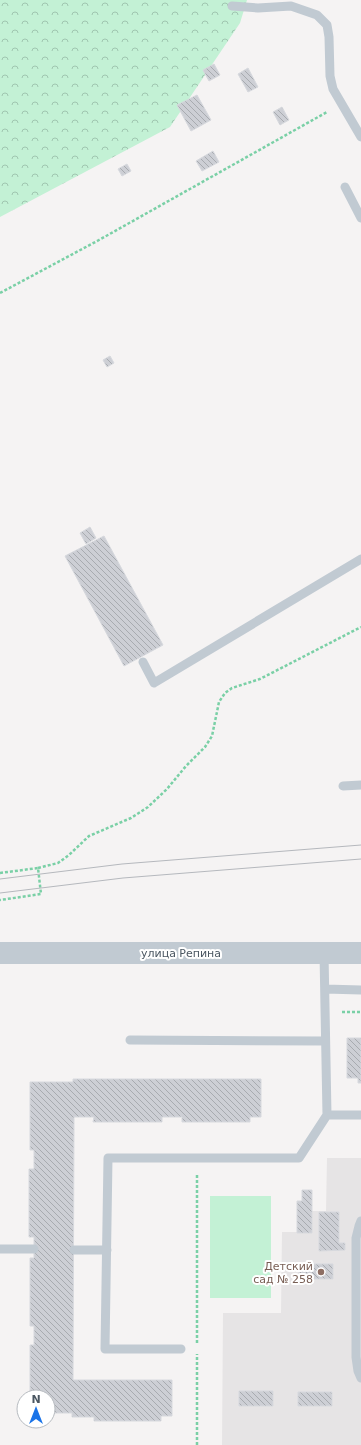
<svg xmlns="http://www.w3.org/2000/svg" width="361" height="1445" font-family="'DejaVu Sans',sans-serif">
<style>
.education{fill:#e6e4e5}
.forest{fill:url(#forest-crowns)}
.garden{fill:#c3f1d5}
.building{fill:url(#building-back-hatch);stroke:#d7d9de}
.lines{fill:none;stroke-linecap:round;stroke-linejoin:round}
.path{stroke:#7ad0a6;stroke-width:2.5;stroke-dasharray:3 2;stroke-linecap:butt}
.service{stroke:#c1cad2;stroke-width:9}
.tertiary{stroke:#c1cad2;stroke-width:22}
.tram{stroke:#b5b8bd;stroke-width:1}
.education-dot{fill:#8d6e63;stroke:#fff;stroke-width:1.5}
.labels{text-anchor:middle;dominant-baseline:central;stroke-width:4;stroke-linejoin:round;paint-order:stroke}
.street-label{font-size:11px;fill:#4a5661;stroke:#fff}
.education-label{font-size:11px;fill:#785e54;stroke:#fff;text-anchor:end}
</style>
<defs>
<pattern id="forest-crowns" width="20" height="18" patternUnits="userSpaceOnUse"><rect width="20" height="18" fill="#c3f1d5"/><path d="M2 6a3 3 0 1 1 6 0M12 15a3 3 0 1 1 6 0" fill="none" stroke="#a0c6b0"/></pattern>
<pattern id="building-back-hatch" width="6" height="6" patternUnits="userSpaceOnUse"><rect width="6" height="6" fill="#cdcfd5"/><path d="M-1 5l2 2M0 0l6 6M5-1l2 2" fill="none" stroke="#a8abb0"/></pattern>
</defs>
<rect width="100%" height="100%" fill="#f5f3f3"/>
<path class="education" d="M327,1158H361V1445H222L223,1313H281L282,1232H308L309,1211H326Z"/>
<path class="forest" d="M0,0H247L240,23L170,127L0,217Z"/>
<path class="garden" d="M210,1196H271V1298H210Z"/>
<path class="building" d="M214,64L220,75L209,81L203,70Z
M248,68L258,87L248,92L238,74Z
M197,95L211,120L191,131L177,105Z
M282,107L289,120L280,125L273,112Z
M213,151L219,162L202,171L196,161Z
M127,164L131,171L122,176L118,169Z
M110,356L114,363L107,367L103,360Z
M90,527L96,538L86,544L80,533Z
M104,536L163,645L124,666L65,556Z
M347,1038H361V1083H358V1078H347Z
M73,1079H261V1117H250V1122H182V1117H162V1122H93L94,1117H74L73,1380H172V1416H161V1421H94V1417H72V1413H48V1397H30V1345H34V1326H30V1258H34V1237H29V1169H34V1150H30V1082H73Z
M302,1190H312V1233H297V1201H302Z
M319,1212H339V1243H345V1250L319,1251Z
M299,1264H333V1279H299Z
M239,1391H273V1406H239Z
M298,1392H332V1406H298Z"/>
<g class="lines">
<path class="path" d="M0,293L99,240L327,112
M38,868L58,863L69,855L89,836L131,818L148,807L167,789L186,766L205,747L212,736L219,702L225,693L232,688L260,679L361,627
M0,873L38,868L41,894L0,900
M342,1012H361
M197,1343V1174
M197,1445V1354"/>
<path class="service" d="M232,6L258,8L291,6L317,15L327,25L329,37L330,76L333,89L361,137
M345,187L361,218
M143,662L154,683L361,559
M343,786L361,785
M325,989L361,990
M130,1040L325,1041
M327,1115H361
M361,1221L359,1226L356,1238V1357L358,1371L361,1378
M0,1249H34
M74,1250H107
M181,1349H105L108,1158H299L327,1115L324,953"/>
<path class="tertiary" d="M0,953H361"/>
<path class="tram" d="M0,879L122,864L361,845
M0,893L123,878L361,859"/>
</g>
<circle class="education-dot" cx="321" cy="1272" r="4"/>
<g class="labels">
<g class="street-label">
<text x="181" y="953">улица Репина</text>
</g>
<g class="education-label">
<text x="313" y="1266">Детский<tspan x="313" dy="13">сад № 258</tspan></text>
</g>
</g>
<g transform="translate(36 1409)"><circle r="19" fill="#ffffff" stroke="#b7bbc0"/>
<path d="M0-3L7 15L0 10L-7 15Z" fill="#1a73e8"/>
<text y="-6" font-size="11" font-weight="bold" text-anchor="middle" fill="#4a5661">N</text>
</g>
</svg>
